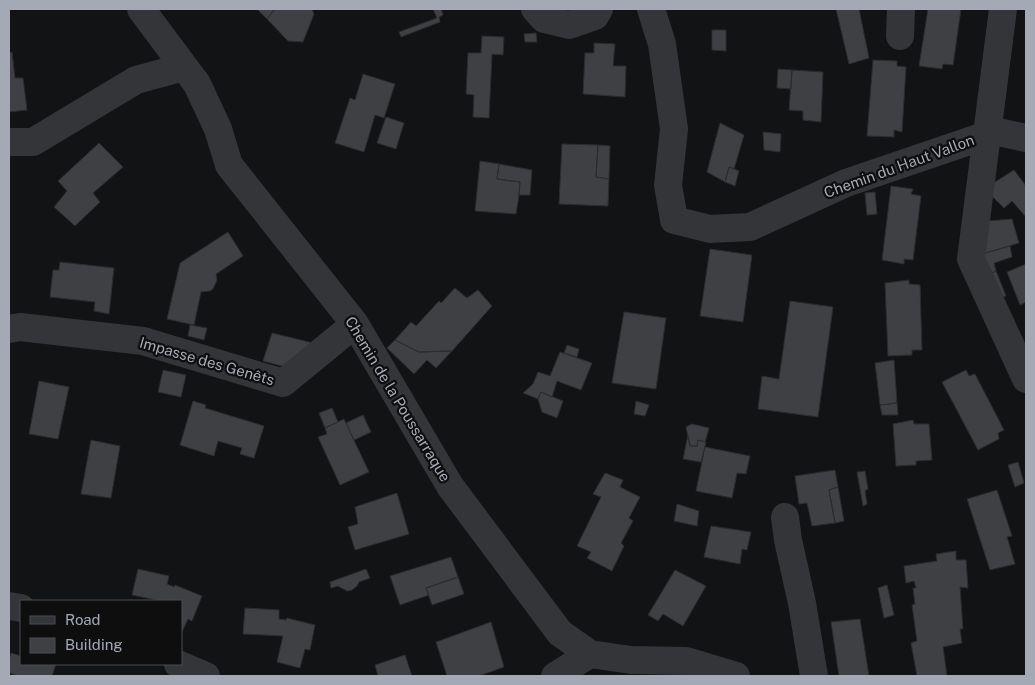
<svg xmlns="http://www.w3.org/2000/svg" width="1035" height="685" font-family="'Public Sans',sans-serif">
<style>
.building{fill:#3e4044;stroke:#2c2c30}
.lines{fill:none;stroke-linecap:round;stroke-linejoin:round}
.minor{stroke:#333539;stroke-width:28}
.labels{text-anchor:middle;dominant-baseline:central;stroke-width:4.5;stroke-linejoin:round;paint-order:stroke}
.street-label{font-size:15px;fill:#a3aab6;stroke:#0e0e0f}
</style>
<rect width="100%" height="100%" fill="#121314"/>
<path class="building" d="M257,9H275L267,19Z
M275,9H312L314,14L303,42L288,41L267,19Z
M433,9H441L443,15L439,17L440,22L401,37L399,32L437,18Z
M836,9H859L869,58L849,64Z
M928,9H961L953,65L943,64L942,69L919,66Z
M712,30H726V51L712,50Z
M536,33L537,42H525L524,34Z
M482,36L504,37L503,55L492,54L489,118L473,117L474,95L466,94L468,53H481Z
M594,43L615,44L613,66H626L625,97L583,94L585,53H594Z
M12,52L15,78H23L27,110L9,112V53Z
M873,60L897,61V66L906,67L902,132L894,130V137L867,136Z
M778,69L792,70L791,89L777,88Z
M792,70L823,72L821,122L803,120V111L789,110Z
M363,74L395,84L384,118L375,115L364,152L335,143L350,98L355,100Z
M386,117L404,123L396,149L377,143Z
M720,123L744,135L734,169L729,167L725,182L707,172Z
M763,132L781,134L780,152L764,150Z
M99,143L123,167L93,193L100,202L75,226L54,207L67,191L58,181Z
M562,144L598,145L596,177L609,179L608,206L559,204Z
M598,145L610,146L609,179L596,177Z
M480,161L499,164L497,179L520,182L519,195L516,214L475,211Z
M499,164L532,170L530,195H519L520,182L497,179Z
M729,167L739,171L735,186L725,182Z
M1014,170L1026,186V217L1012,201L1004,208L990,194L992,184Z
M891,186L913,189L911,194L921,196L913,260L904,259V264L882,260Z
M875,192L877,214L867,215L865,193Z
M1012,219L1019,243L982,254L987,221Z
M228,232L243,256L216,274L217,280L213,289L210,291L201,292L194,325L167,319L180,263Z
M1010,246L1012,257L994,263L996,271L988,275L982,254Z
M710,249L752,255L743,322L700,316Z
M60,262L114,268L109,314L94,311L95,302L50,297L53,270H59Z
M1026,264V302L1020,305L1007,272Z
M996,271L1006,296L998,298L988,275Z
M909,280V284L920,285L922,350H912V355L888,356L885,283Z
M455,288L467,298L478,290L492,306L452,351L419,352L395,340L411,322L416,326L439,301L441,303Z
M790,301L833,307L818,417L758,409L762,376L779,379Z
M624,312L666,318L656,389L612,383Z
M190,325L207,328L204,340L188,336Z
M272,333L313,343L286,367L263,361Z
M395,340L419,352L452,351L436,368L427,360L414,374L387,348Z
M567,345L579,349L577,357L564,353Z
M560,352L592,363L581,390L557,381L552,397L541,392L538,399L523,393L533,384L538,372L550,376Z
M894,360L897,403L880,405L875,363Z
M163,370L186,375L181,397L158,392Z
M966,370L969,376L975,374L1004,430L998,433L999,439L978,450L942,382Z
M39,381L69,387L58,439L29,434Z
M541,392L563,401L557,418L542,412L538,399Z
M193,401L206,405L205,408L264,426L254,458L240,454L242,448L218,441L214,456L180,445Z
M636,401L649,405L645,416L634,414Z
M897,403L898,415H882L880,405Z
M332,408L338,422L325,428L319,413Z
M363,415L371,432L354,440L346,423Z
M344,419L369,472L340,485L318,437L327,434L325,428Z
M913,420L914,424H929L932,460L916,461V465L896,466L893,424Z
M692,424L709,428L705,442L698,440L697,446H690L686,427Z
M688,435L690,446H697L698,440L706,442L701,462L683,459Z
M91,440L120,446L111,498L81,494Z
M705,447L750,456L746,474L737,473L732,498L696,491Z
M1018,462L1024,483L1015,487L1008,465Z
M835,470L838,487L829,490L835,523L812,526L807,503L799,504L795,476Z
M865,471L868,489L865,491L867,504L863,506L857,472Z
M605,473L623,480L620,487L640,497L629,518L633,521L621,543L624,546L612,571L587,558L591,552L577,546L601,497L593,494Z
M838,487L844,521L835,523L829,490Z
M997,490L1012,536L1007,537L1015,564L990,570L967,499Z
M397,493L409,534L355,550L348,527L358,524L355,507Z
M677,504L699,511L697,526L674,521Z
M711,526L751,532L747,550L742,549L740,564L704,557Z
M956,551V560H966L968,588L960,587L963,629H960L962,643L943,647L947,676H917L911,643L917,641L912,605L915,604L913,588H916L914,581L906,583L904,566L937,561L936,554Z
M451,557L458,577L426,588L429,595L400,605L390,576Z
M138,569L169,576L167,584L174,587L175,585L202,596L192,621L188,619L181,634V601H169L164,600V601H161L132,595Z
M366,569L370,578L359,582L357,586L352,590L347,591L338,586L331,588L330,582Z
M675,570L706,586L683,626L663,614L658,621L648,615Z
M458,577L464,594L432,605L426,588Z
M887,585L894,615L884,618L878,588Z
M245,608L279,610V619L286,620L287,618L315,625L310,650L305,649L300,668L277,662L283,636L243,634Z
M860,619L869,676H839L831,622Z
M491,622L504,667L479,676H447L436,642Z
M11,653L21,656V664H56L52,676H18L9,673V660Z
M405,655L412,676H378L375,665Z"/>
<g class="lines">
<path class="minor" d="M141,9L197,84L218,129L229,165L355,324L450,486L560,633L590,654L631,660L686,661L736,676
M535,9L544,19L569,25L595,16L599,9
M651,9L662,44L674,129L668,185L674,220L710,229L750,227L846,183L987,135L998,132L1026,138
M1003,9L971,259L1026,379
M900,36L901,9
M9,142H33L136,80L184,67
M9,329L20,327L143,341L283,383L355,324
M785,517L788,540L802,603L814,676
M9,606L21,608
M178,664L206,676
M555,676L590,654"/>
</g>
<g class="labels">
<g class="street-label">
<text transform="translate(899 166) rotate(-20)">Chemin du Haut Vallon</text>
<text transform="translate(207 361) rotate(16)">Impasse des Genêts</text>
<text transform="translate(398 399) rotate(59)">Chemin de la Poussarraque</text>
</g>
</g>
<rect width="1035" height="685" fill="none" stroke="#a3aab6" stroke-width="20"/>
<rect x="20" y="600" width="162" height="65" fill="#0e0e0f" stroke="#4a4c52"/>
<rect x="30" y="616" width="25" height="8" fill="#333539" stroke="#4a4c52"/>
<text x="65" y="625" font-size="15" fill="#a3aab6">Road</text>
<rect x="30" y="638" width="25" height="15" fill="#3e4044" stroke="#4a4c52"/>
<text x="65" y="650" font-size="15" fill="#a3aab6">Building</text>
</svg>
